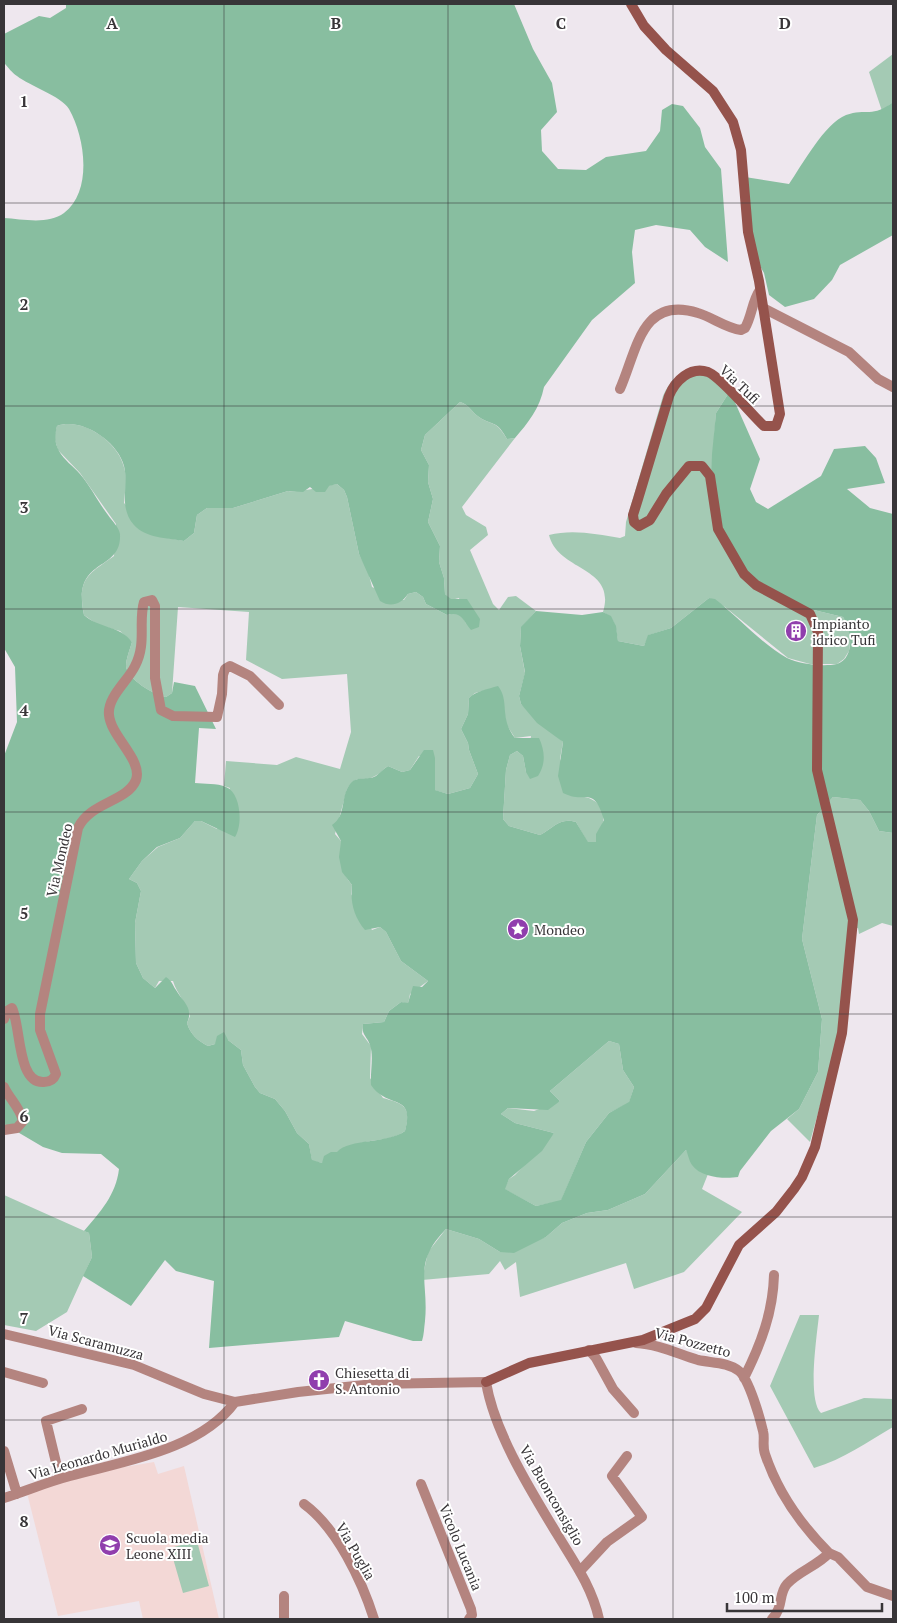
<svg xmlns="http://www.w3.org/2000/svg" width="897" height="1623" font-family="'PT Serif',serif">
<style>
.education{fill:#f3d8d6}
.green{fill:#a4cab4}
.forest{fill:#88bea0;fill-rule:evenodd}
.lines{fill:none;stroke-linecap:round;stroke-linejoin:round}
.street{stroke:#b4847f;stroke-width:10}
.secondary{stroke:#95534c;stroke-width:10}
.grid{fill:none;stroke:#383538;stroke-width:1;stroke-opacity:0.55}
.labels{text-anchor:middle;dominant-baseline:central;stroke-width:4;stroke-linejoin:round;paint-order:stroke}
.street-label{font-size:14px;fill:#383538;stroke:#fff}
.poi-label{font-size:14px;fill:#383538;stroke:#fff;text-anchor:start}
.grid-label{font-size:16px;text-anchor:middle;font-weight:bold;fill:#383538;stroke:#fff;stroke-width:4;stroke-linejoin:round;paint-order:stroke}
</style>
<rect width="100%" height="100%" fill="#eee7ee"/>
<path class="education" d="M154,1462L158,1474L184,1466L219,1619H143L139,1601L58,1616L26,1489L71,1476Z"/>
<path class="green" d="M893,54V102L882,111L869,72Z
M696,368L730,391L716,413L711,482L801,607L843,617L849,625L851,637L849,651L844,659L837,664H810L788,658L725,607L709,598L671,628L649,635L644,646L618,641C616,627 615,618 603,612C617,566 558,572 549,535C572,529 597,534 620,538L625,536L626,522L663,396C670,380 679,372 696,368Z
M460,402C470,405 471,412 479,417C494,427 495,419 507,439L515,438L462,507L466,515L486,527L488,535L470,550L493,604L499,610L508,597L516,596L536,611L521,628L520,646L525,673L519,696L521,704L563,742L560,759L578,797C592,795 607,807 603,822C601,828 598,835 596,842L588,843L576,822C559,817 554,828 540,835L509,826L503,819L506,770L510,755L517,751L523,756L526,772L531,736L515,738L506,724L504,708L490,689L475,693L469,698L468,714L461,729L468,743L469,750L478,774L470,788L448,794L434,790L435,758L419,756L410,770L402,772L388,766C383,769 380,774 375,776C363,783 357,772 347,789L335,834L341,841C341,861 339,869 352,885L351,894L372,930L380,927L386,932L401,961L428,981L410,994L408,1004L401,1002L389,1011L384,1022L363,1024L362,1034L371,1046L370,1078L383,1098C406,1104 411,1108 405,1131C391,1141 376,1139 361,1143C346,1147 334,1154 322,1163L312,1161L309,1144L297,1133L285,1111L275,1099L260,1093L255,1087L243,1065L241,1050L228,1040L208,1046C198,1041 190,1034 187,1023L190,1016C186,1002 177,994 173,981H159L155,988L143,978L136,963L135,923L141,891L137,883L129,879L142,861L158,847L180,838L195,821H201L217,829L230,788L224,786L226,761L277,765L296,757L340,769L351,732L347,674L282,679L246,660L249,612L178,607L172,693L166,697C154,695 127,679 126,666C126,659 130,649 132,642L120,631L98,625L84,615C77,579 87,575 114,556L116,524L80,473L58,450L54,437L57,426C82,417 116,441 123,464C128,477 125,490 124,503L157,536L184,541L194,533L197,515L207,508H233L288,491C297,493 326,486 337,484L344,490L347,497L359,554L368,571L372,587L404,600L408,594L416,592L423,597L426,604L447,615L455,613L463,616L466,624L459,598L451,600L445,594L444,578L439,562L440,546L428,522L433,499L428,482L429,465L421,450L425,435Z
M833,797L860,800L869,811L879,831L893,833V926L882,923L859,934L858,928L853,929L839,1037L810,1142L787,1119L799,1109L818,1072L822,1019L802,939L817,815Z
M609,1041L619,1044L623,1070L634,1087L629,1103L609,1113L586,1142L561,1201L536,1206L504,1189L509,1179L515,1175L554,1133L515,1123L501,1114L508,1108L534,1111L560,1101L550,1091Z
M686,1150L698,1170L708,1174L702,1189L742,1212L684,1272L634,1289L626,1263L520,1297L516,1262L505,1270L500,1261L489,1274L422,1280L428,1252L446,1229L479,1239L500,1252L546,1237L562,1223L587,1213L608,1210L645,1194Z
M4,1195L89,1233L92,1257L67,1312L36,1331L4,1325Z
M800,1315H819C817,1335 807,1400 821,1413L864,1398L893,1399V1427C867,1442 844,1459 814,1468L770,1386Z
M197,1541L209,1586L183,1593L170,1548Z"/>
<path class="forest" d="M66,4H514L533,49L552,83L557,112L541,130L542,151L558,169L586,170L606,157L646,151L660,131L662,110L672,104L683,106L700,128L705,147L721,169L728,262L705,247L690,230L656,225L635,230L632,252L635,283L592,320L544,387C540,408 528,423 515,438L507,439C496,419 494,427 479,417C471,412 470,405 460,402L425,435L421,450L429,465L428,482L433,499L428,522L440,546L439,562L444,578L445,594L451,599H467L480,619L479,627L471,630C463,620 461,611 447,615L426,604L423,597L416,592L408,594C401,604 391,608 380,601L359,554L347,497L344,490L337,484L329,486L325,492H316L310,487L303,492L288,491L233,508H207L197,515L194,533L184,541C167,538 145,538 134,525C118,507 129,486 124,466C118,442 82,417 57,426C55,435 54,442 59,451C64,460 73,466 80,474C91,487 98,502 108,515C112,521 119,527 120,534C122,574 71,555 84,615C98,628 121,626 132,642C130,649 126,659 126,666C127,679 154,695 166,697L172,693L174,682L195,686L216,729L199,728L195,783C204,784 217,783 226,787C241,793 243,825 235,837L201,821H195L180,838L157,847L142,861L129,879L137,883L141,891L135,923L136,963L143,978L155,988L166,977C172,981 172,984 176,990C183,1002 194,1008 187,1023C190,1034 198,1041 208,1046L215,1044L217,1036L224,1032L228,1040L241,1050L243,1065L255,1087L260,1093L275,1099L285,1111L297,1133L309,1144L312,1160L322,1163L324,1156L331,1152H337C350,1138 387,1144 405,1131C415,1092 388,1110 371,1085C370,1073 374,1056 370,1045C367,1036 361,1035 363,1024L384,1022L389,1011L401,1002L408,1003L413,986L422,987L428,981L401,961L386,932L380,927L365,930C354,917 350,902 352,885L342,872L339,857L341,841L332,825C347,815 340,797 350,784C357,775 367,781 376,776C380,773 383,769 388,766L402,772L410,770L424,750H433L435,758V790L448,794L470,788L478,774L469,750L468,743L461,729L468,714L469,698C476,691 488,689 498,686C510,701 499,718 515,738H539C545,751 546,764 538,776L530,779L526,772L523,756L517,751L510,755L506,770L503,819L509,826L540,835C554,828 559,817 576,822L588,842H596V834L604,820C593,784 587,805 563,793L558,776L563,742L537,723L521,704L519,696L525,672L520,646L521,627L536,611L582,615L603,612L611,616L616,626L618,641L644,646L648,635L671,628L709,598L715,599C737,616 763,645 787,658C799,664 823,667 837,664C856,658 851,628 843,617L801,607L756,585L723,545L711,482L712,454L716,413L730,391L760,459L750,489L756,502L768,509L821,476L834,449L865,446L876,458L885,483L847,489L870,508L893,514V833L879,831L869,811L860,800L833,797L817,815L802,939L822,1019L818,1072L799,1109L771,1131L740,1171L738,1177C725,1179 701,1178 692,1165C689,1161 688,1154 686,1150L645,1194L608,1210L587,1213L562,1223L546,1237L514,1253L500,1252L479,1239L446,1229C412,1264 429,1281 425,1321C424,1328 424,1335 422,1341H413L345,1321L339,1337L209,1348L214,1281L176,1271L165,1260L131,1306L83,1276L92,1257L89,1233L84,1231C100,1212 116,1195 119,1169L101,1154L62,1153L43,1147L4,1124V756L17,722L15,667L4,648V218C22,219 48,225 64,213C93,191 85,137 69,109C61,96 30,86 17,76C12,73 8,67 4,63V34L39,16L50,18L66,8ZM609,1041L619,1044L623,1070L634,1087L629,1102L609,1113L586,1142L561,1200L536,1206L505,1189L509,1179L542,1151L554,1133L515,1123L501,1114L508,1108L548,1110L560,1101L550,1091Z
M893,102V235L840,265L832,280L814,299L785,307L769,295L764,273L756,259L745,177L789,184C802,165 825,123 846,115C866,108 873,118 893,102Z"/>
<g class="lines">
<path class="street" d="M763,308L849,352L878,379L893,387
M620,389C637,351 641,295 698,313C712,317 726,328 741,330L745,328C752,316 752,301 760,290
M4,1019L7,1011L12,1008C21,1026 17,1084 44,1082C50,1082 54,1079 56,1074L40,1030V1014L78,828C90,802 127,802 136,780C143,760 111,737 109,715C107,697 128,681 135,666C147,643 138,622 144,602L152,600L155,606V678L161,710L173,716L217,717L222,694L223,675L225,669L230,666L250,676L279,705
M4,1087C9,1098 21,1109 23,1121L17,1128L4,1130
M4,1334L134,1365L204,1394L235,1402
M636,1343C658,1344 678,1354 698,1360C712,1363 728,1362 739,1371C749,1379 760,1418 763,1431C765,1438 762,1446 765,1454C777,1490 801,1525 829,1553
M589,1350L596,1358L613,1389L634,1413
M4,1372L43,1383
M744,1378C761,1344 773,1312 774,1275
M4,1451L17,1494
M60,1479L46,1421L82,1409
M421,1484L471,1609L472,1615L469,1619
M4,1498C26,1491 47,1482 70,1476C124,1461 200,1450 235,1402L298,1392L374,1384L486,1382C494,1432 531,1491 557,1534C574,1562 592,1587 599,1619
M304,1504C337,1528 362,1581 374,1619
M581,1570L607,1542L642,1517L612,1476L627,1456
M284,1596V1619
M772,1619C784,1607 778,1594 787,1584C799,1571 817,1566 829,1553L838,1557L867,1587L893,1596"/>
<path class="secondary" d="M486,1382L529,1363L643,1340L695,1319L706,1308L739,1245L776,1212L794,1189L802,1177L815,1147L842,1033L853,920L817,770L818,632L810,614L756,585L744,574L718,529L710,476L702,466H689L666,494L650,520L639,526L634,522L633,515L638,499L669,396C675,381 690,366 708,372C722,378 751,414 764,426H776L780,414L759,281L748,232L741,150L733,122L713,91L666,50L644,26L631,4"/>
</g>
<path class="grid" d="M224,4V1619M448,4V1619M673,4V1619M4,203H893M4,406H893M4,609H893M4,812H893M4,1014H893M4,1217H893M4,1420H893"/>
<defs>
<g id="building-disc" transform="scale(1.125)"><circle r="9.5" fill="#903ead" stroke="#fff"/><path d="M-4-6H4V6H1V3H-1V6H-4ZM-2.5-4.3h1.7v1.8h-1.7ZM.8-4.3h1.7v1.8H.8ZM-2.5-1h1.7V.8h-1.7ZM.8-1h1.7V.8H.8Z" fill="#fff"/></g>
<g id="sight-disc" transform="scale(1.125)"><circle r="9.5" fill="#903ead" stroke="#fff"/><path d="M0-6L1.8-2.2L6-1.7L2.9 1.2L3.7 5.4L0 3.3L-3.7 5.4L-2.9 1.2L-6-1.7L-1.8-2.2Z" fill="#fff"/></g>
<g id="church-disc" transform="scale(1.125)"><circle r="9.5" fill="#903ead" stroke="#fff"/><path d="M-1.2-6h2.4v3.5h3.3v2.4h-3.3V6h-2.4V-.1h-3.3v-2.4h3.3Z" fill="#fff"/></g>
<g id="school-disc" transform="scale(1.125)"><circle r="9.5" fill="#903ead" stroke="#fff"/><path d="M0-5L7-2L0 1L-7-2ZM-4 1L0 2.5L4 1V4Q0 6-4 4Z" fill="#fff"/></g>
</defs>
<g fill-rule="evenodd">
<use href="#building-disc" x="796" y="631"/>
<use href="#sight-disc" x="518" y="929"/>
<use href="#church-disc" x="319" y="1380"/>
<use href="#school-disc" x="110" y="1545"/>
</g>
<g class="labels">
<g class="street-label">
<text transform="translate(740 384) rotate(44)">Via Tufi</text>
<text transform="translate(59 860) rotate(-77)">Via Mondeo</text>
<text transform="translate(96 1342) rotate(15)">Via Scaramuzza</text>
<text transform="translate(693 1342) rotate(15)">Via Pozzetto</text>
<text transform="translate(98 1455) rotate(-16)">Via Leonardo Murialdo</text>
<text transform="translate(552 1495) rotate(60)">Via Buonconsiglio</text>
<text transform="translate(461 1547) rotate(68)">Vicolo Lucania</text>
<text transform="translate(356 1551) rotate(60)">Via Puglia</text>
</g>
<g class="poi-label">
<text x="812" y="623">Impianto<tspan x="812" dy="16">idrico Tufi</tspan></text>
<text x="534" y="929">Mondeo</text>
<text x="335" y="1372">Chiesetta di<tspan x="335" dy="16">S. Antonio</tspan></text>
<text x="126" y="1537">Scuola media<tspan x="126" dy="16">Leone XIII</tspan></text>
</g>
</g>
<g class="grid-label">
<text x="112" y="29">A</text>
<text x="336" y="29">B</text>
<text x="561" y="29">C</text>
<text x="785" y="29">D</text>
<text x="24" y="107">1</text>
<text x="24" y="310">2</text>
<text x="24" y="513">3</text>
<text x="24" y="716">4</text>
<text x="24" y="919">5</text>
<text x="24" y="1122">6</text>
<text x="24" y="1324">7</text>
<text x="24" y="1527">8</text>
</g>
<rect width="897" height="1623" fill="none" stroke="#383538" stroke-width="10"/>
<path d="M727 1603v8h155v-8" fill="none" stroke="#383538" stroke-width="2.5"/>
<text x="734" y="1603" font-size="15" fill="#383538" stroke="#ffffff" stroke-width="4" paint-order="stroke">100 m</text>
</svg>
